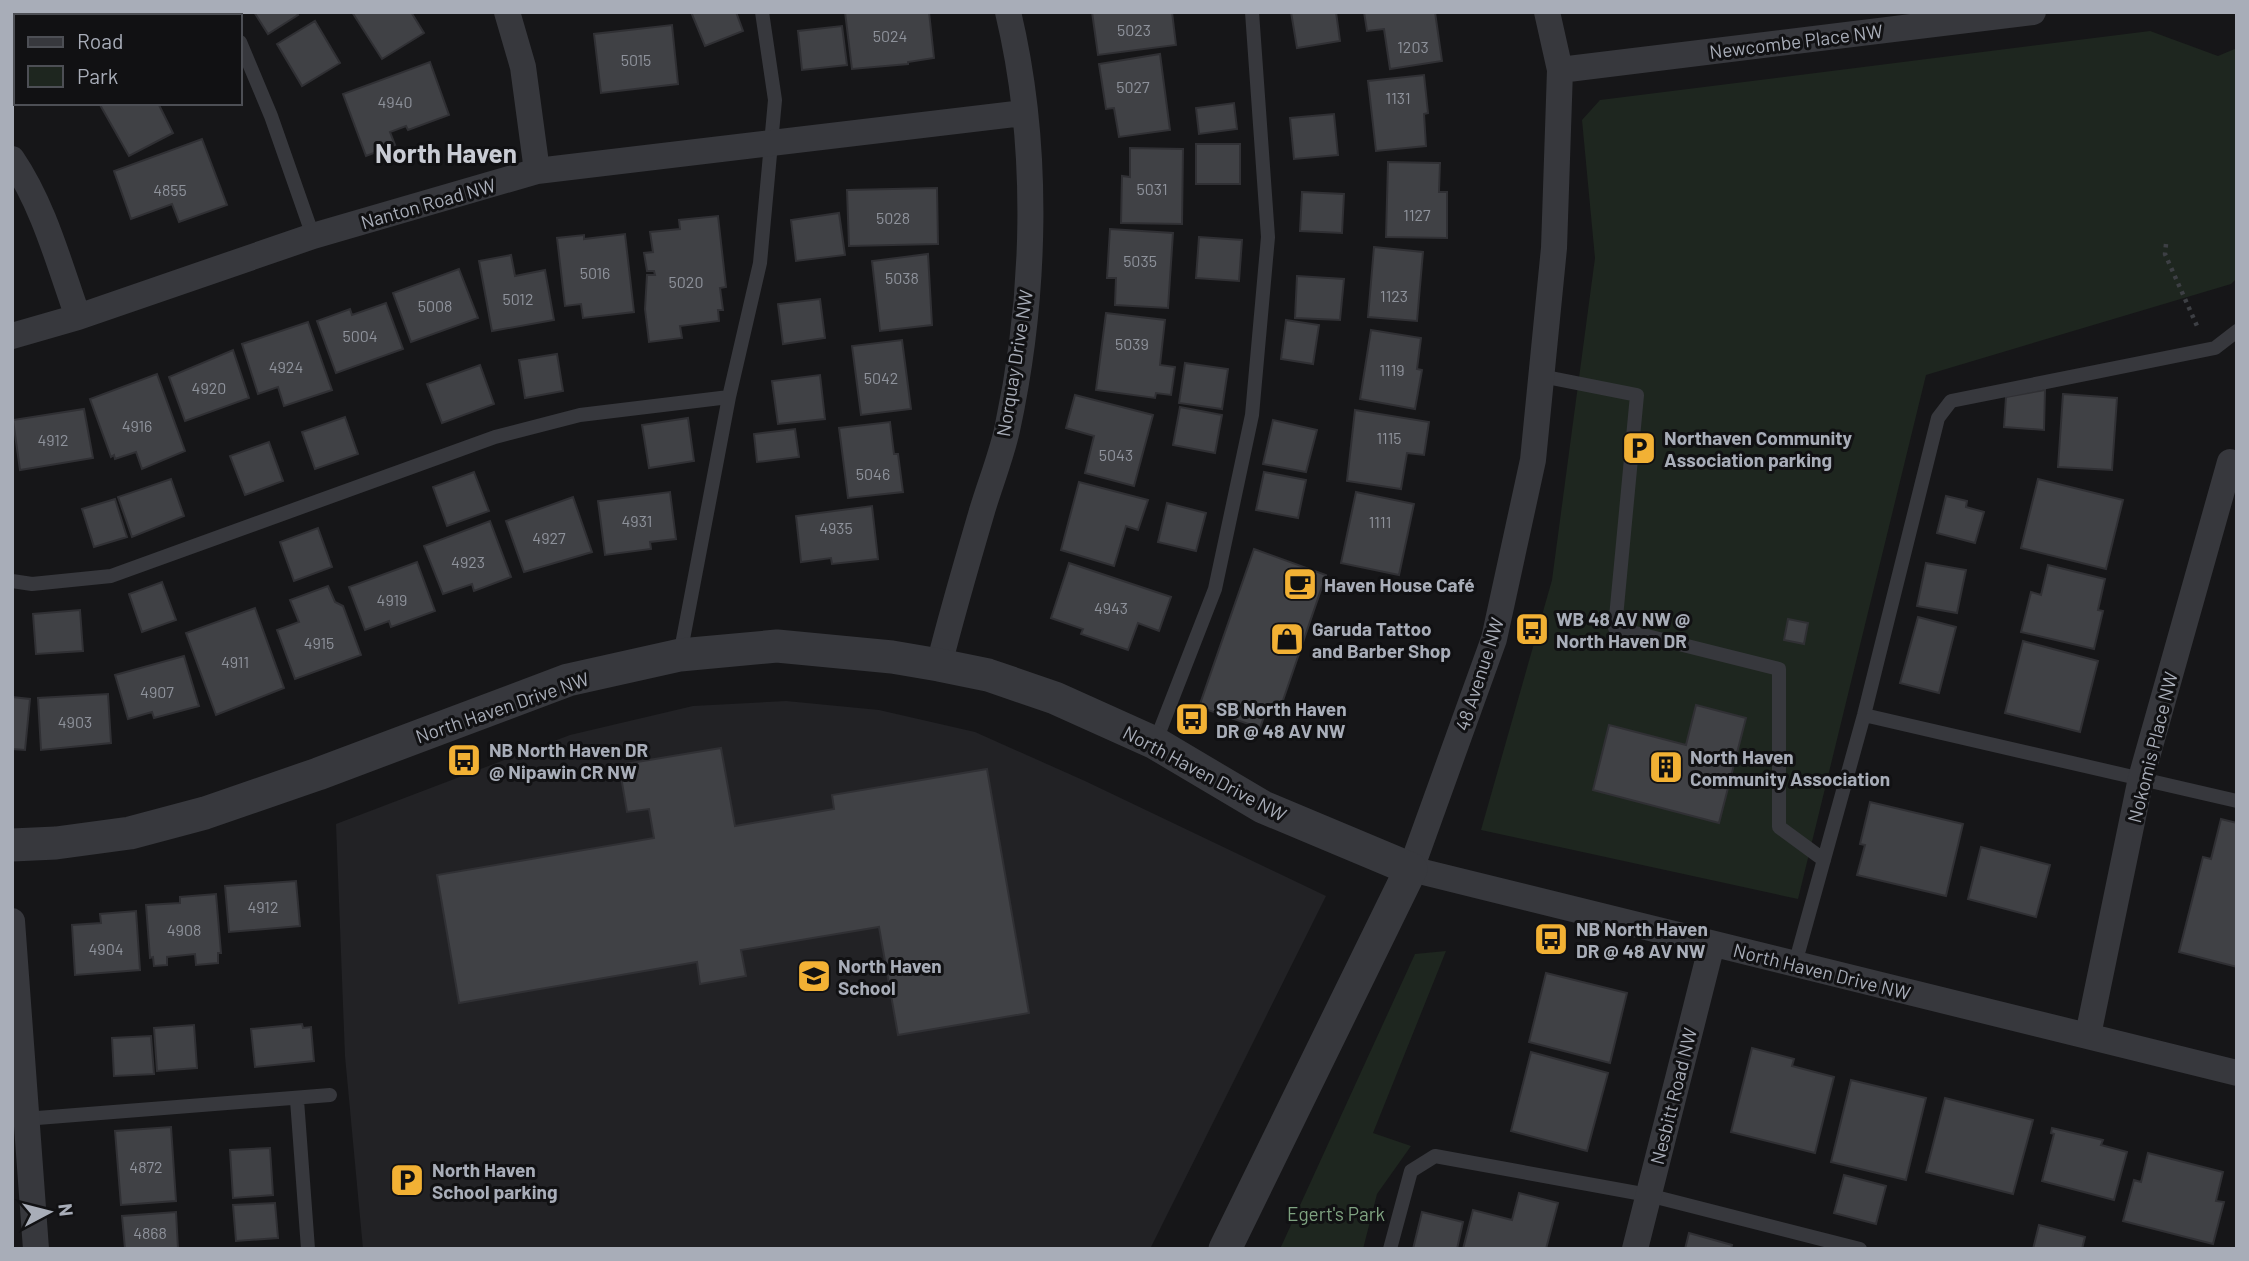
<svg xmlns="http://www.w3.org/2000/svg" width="2249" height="1261" font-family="Barlow,sans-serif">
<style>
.built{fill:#222225}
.green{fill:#1e261f}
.building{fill:#404145;stroke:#303034;stroke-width:2}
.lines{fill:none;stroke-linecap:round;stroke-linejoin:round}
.path{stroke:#3d3f44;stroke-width:4.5;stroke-dasharray:3.5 5;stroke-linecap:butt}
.service{stroke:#37383d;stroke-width:14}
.minor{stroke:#37383d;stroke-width:26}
.tertiary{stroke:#37383d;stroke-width:33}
.labels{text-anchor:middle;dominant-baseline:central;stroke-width:6;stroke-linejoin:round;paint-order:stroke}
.number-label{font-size:16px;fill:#8e929b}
.street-label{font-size:19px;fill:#a8adb8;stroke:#111113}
.poi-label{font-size:19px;font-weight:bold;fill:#a8adb8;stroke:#111113;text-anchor:start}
.park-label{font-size:19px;fill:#7fa381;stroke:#111113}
.district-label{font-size:26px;font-weight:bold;fill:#c9ccd4;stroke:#111113}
</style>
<rect width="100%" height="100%" fill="#161618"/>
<path class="built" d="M786,701L879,710L975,732L1085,781L1326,896L1150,1249H363L345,1056L336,824L570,735L693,706Z"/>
<path class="green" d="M2150,31L2218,56L2237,48V278L2231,284L1926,375L1798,899L1481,830L1552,580L1595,258L1582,120L1600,100Z
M1446,951L1373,1133L1411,1146L1377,1194L1363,1249H1280L1415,954Z"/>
<path class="building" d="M54,12H75L77,16H49Z
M254,12H296L298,15L268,34Z
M352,12H411L424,33L382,59Z
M691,12H736L743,31L705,46Z
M845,12H929L934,58L908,62V64L852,69Z
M1092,12H1172L1176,45L1098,55Z
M1291,12H1336L1340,41L1297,48Z
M1364,12H1435L1442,61L1390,69L1384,29L1367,31Z
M315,21L340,63L302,86L277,44Z
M672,25L678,84L601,93L594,34Z
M842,26L847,65L802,70L798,31Z
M1160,54L1170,130L1119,137L1114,108L1106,109L1099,64Z
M430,62L449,115L408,130L406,126L390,132L395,145L366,156L343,94Z
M1424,75L1428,113L1424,114L1426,146L1376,151L1368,81Z
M99,103H158L173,133L129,156Z
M1234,103L1237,129L1199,134L1196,108Z
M1334,114L1338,155L1294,159L1290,118Z
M202,139L227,205L179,222L172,204L131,219L114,171Z
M1196,144H1240V184H1196Z
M1130,148L1183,149L1182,224L1121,223L1122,176L1130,177Z
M1388,162L1440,163L1439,192H1447V238L1386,237Z
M937,188L938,244L849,246L847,190Z
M1302,192L1344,194L1342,233L1300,231Z
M839,213L845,255L796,261L791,220Z
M718,216L726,287L720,288L723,310H718L719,321L680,326L682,338L649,342L645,309L647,275H655L654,271H647L644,253L653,252L650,232L680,229L679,220Z
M1110,229L1173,233L1168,308L1115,305L1116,278H1107Z
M625,234L634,312L583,318L581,304L565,306L557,238L584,235V239Z
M1199,237L1242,240L1239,281L1196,278Z
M1374,247L1423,252L1417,321L1368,317Z
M928,254L932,325L880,331L872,261Z
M511,255L515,276L545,270L554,320L492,331L479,261Z
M459,269L478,318L411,342L393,293Z
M1297,276L1344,279L1340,320L1295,318Z
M820,299L825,338L783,344L778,304Z
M386,303L403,349L336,373L317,321L350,309L352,315Z
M1106,313L1165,320L1160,365L1175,367L1171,395L1156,393L1155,398L1096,390Z
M1286,320L1319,325L1313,364L1281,359Z
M308,322L332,390L284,406L278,387L258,394L242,344Z
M1371,330L1421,338L1417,369L1422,370L1415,409L1360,399Z
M902,340L911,409L861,415L852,346Z
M233,350L249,398L185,421L169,377Z
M557,354L563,391L525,398L519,360Z
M1185,363L1228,369L1222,409L1179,403Z
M480,365L494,404L442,423L427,384Z
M157,374L185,451L142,469L136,452L115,459L114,455L111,457L90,399Z
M820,375L825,419L778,424L772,381Z
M2045,390L2044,430L2004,427L2006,397Z
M2063,394L2117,398L2112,470L2058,467Z
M1075,395L1153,415L1134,486L1085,473L1094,436L1066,428Z
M1180,407L1222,415L1215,453L1173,445Z
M84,409L93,458L20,470L13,420Z
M1355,410L1429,422L1424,455L1407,453L1401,489L1347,481Z
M345,417L358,454L315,469L302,432Z
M688,418L694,461L649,468L642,425Z
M1273,420L1317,430L1306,472L1263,464Z
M890,422L894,454H898L903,492L848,498L839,428Z
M795,429L799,457L757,462L754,434Z
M269,442L283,481L245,495L230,456Z
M474,472L489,511L447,526L433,487Z
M1264,472L1306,480L1298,518L1256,510Z
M171,479L184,516L132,537L118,497Z
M2038,479L2123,500L2106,569L2021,548Z
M1079,482L1148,500L1138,530L1126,526L1114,566L1061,550Z
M670,492L676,539L650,542L651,549L605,555L598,501Z
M1356,492L1414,504L1399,575L1341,563Z
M1946,496L1967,501L1966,507L1984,512L1975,543L1937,533Z
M573,497L592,552L524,572L506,521Z
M115,499L127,537L94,547L82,509Z
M1167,503L1206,513L1196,551L1158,542Z
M872,506L878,559L832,564L831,558L801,562L796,516Z
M490,521L511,577L474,591L472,584L443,594L424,546Z
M318,528L332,567L294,581L280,542Z
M1254,549L1326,575L1279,712L1267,708L1260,728L1199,707Z
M417,562L435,611L391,627L389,621L365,630L349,587Z
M1069,563L1171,597L1159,631L1138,623L1128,650L1081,634L1083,629L1051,618Z
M1926,563L1966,570L1957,613L1917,606Z
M2048,565L2105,579L2098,610L2103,611L2094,649L2021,632L2031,592L2041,595Z
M162,582L176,620L142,632L129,594Z
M328,586L335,602L343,606L361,655L295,679L277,630L299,622L290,600Z
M255,608L284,688L216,715L186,633Z
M80,610L83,651L36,654L33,614Z
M1918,617L1956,627L1939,693L1900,683Z
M1788,619L1808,623L1804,644L1784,640Z
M2023,641L2098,661L2080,732L2005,713Z
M184,656L199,706L154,718L152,712L128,719L115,675Z
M108,694L111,743L41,750L38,698Z
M12,697L30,699L25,750L12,749Z
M1696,705L1746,718L1719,823L1593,790L1609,725L1686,745Z
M721,748L735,826L834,809L832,795L987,769L1029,1013L898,1035L879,927L741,950L746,976L700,984L697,962L459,1003L437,875L654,838L649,809L627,812L619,765Z
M1870,802L1963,824L1946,896L1857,875L1865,845L1860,844Z
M2221,819L2237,823V967L2179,952L2203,857L2211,859Z
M1981,847L2050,865L2036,917L1968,899Z
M296,881L300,926L229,932L225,886Z
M216,894L221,953H218V963L196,965L195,954L167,957V965L154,966L153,957L150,958L146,905L180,903V897Z
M136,911L140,970L75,975L72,925L101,923L100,914Z
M1546,973L1627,993L1610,1063L1529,1042Z
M302,1024L303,1028L311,1027L314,1061L255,1067L251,1029Z
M194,1025L197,1068L157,1071L154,1028Z
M151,1036L154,1074L114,1076L112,1038Z
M1752,1048L1794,1059L1792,1066L1834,1077L1815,1153L1731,1132Z
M1531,1052L1608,1073L1587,1151L1511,1131Z
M1851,1080L1926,1098L1906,1180L1831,1162Z
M1945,1098L2033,1120L2013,1194L1926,1172Z
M171,1127L176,1201L121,1205L115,1131Z
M2052,1128L2103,1140L2101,1145L2127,1152L2114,1200L2042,1181L2054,1134L2051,1133Z
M270,1148L273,1195L233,1198L230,1150Z
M2148,1153L2223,1172L2216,1201L2224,1202L2213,1244L2123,1221L2134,1180L2141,1182Z
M1844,1175L1886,1186L1876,1224L1834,1213Z
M1519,1193L1558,1203L1546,1249H1463L1473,1210L1512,1220Z
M275,1203L278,1238L236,1241L233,1205Z
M176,1212L178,1249H125L122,1216Z
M1422,1212L1463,1222L1457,1249H1413Z
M2039,1225L2085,1237L2082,1249H2033Z
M1689,1233L1732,1245L1731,1249H1685Z"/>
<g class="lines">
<path class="path" d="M2166,244L2165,254L2197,326"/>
<path class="service" d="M218,12L221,16
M240,42L271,116L313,236
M1541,376L1637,395L1615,628L1779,669V827L1824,860
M12,581L32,584L111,576L495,437L580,415L729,397
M680,655L729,397L760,263L775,100L762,12
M1864,715L2237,801
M1155,743L1215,589L1252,415L1268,237L1252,12
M1795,964L1864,715L1938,418L1951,401L2215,348L2237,331
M297,1100L308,1249
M12,1120L330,1095
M1390,1249L1411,1171L1435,1156L1648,1195L1860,1249"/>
<path class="minor" d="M507,12L523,67L537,171
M1547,12L1560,70L1554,248L1533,460L1494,639L1411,869L2237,1073
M1560,70L2033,12
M12,159C44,206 59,264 78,317
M12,336L78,317L313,236L537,171L1024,113
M939,665C952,613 967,562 982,511C990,484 1001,457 1007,430C1036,296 1040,146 1008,12
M12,921L36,1249
M2088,1035L2141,778L2230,462
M1635,1249L1712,944"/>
<path class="tertiary" d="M12,845L56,843L130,833L205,813L318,774L568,680L680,655L777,646L892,657L939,665L988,675L1055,698L1155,743L1263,807L1411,869L1225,1249"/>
</g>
<defs>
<g id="parking-square" transform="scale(1.75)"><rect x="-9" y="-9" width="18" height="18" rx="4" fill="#f2b134" stroke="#111113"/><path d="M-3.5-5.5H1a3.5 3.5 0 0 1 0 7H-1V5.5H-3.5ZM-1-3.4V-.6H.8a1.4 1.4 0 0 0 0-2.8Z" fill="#111"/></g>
<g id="cafe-square" transform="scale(1.75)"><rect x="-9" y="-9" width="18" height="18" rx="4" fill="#f2b134" stroke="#111113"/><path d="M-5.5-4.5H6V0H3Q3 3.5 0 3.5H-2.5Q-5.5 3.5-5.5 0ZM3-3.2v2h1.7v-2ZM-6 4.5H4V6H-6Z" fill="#111"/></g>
<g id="bus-square" transform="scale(1.75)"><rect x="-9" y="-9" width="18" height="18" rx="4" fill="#f2b134" stroke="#111113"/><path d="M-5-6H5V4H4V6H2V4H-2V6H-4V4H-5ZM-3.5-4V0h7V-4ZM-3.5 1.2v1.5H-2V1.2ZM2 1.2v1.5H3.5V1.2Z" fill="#111"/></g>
<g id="shop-square" transform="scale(1.75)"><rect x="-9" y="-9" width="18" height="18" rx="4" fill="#f2b134" stroke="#111113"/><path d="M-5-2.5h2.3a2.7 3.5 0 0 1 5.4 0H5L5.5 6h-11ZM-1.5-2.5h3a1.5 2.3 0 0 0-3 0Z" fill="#111"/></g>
<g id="building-square" transform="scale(1.75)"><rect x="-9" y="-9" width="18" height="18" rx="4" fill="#f2b134" stroke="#111113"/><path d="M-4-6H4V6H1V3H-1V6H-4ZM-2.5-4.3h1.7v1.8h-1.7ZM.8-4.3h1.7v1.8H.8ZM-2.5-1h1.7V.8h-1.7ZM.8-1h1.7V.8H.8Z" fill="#111"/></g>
<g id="school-square" transform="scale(1.75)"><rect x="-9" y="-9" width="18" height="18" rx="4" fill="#f2b134" stroke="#111113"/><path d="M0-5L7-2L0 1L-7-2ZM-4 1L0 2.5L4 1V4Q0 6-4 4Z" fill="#111"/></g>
</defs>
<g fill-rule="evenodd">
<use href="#parking-square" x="1639" y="448"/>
<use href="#cafe-square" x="1300" y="584"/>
<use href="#bus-square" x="1532" y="629"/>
<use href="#shop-square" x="1287" y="639"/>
<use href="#bus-square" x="1192" y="719"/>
<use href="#bus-square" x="464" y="760"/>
<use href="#building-square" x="1666" y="767"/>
<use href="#bus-square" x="1551" y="939"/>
<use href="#school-square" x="814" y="976"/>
<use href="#parking-square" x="407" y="1180"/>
</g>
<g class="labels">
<g class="number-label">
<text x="1134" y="29">5023</text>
<text x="890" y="35">5024</text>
<text x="1413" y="46">1203</text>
<text x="636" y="59">5015</text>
<text x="1133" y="86">5027</text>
<text x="1398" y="97">1131</text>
<text x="395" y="101">4940</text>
<text x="1152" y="188">5031</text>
<text x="170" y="189">4855</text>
<text x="1417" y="214">1127</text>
<text x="893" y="217">5028</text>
<text x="1140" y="260">5035</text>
<text x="595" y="272">5016</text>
<text x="902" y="277">5038</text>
<text x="686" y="281">5020</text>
<text x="1394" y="295">1123</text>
<text x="518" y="298">5012</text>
<text x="435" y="305">5008</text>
<text x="360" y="335">5004</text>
<text x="1132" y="343">5039</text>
<text x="286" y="366">4924</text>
<text x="1392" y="369">1119</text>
<text x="881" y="377">5042</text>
<text x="209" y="387">4920</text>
<text x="137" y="425">4916</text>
<text x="1389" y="437">1115</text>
<text x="53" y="439">4912</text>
<text x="1116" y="454">5043</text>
<text x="873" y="473">5046</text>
<text x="637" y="520">4931</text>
<text x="1380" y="521">1111</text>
<text x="836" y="527">4935</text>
<text x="549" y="537">4927</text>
<text x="468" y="561">4923</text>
<text x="392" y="599">4919</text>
<text x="1111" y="607">4943</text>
<text x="319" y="642">4915</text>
<text x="235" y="661">4911</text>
<text x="157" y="691">4907</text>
<text x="75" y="721">4903</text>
<text x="263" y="906">4912</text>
<text x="184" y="929">4908</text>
<text x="106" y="948">4904</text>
<text x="146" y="1166">4872</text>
<text x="150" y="1232">4868</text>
</g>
<g class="street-label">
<text transform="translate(1796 41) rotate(-7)">Newcombe Place NW</text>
<text transform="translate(428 203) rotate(-16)">Nanton Road NW</text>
<text transform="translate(1014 363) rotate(-81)">Norquay Drive NW</text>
<text transform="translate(1479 674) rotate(-72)">48 Avenue NW</text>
<text transform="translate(502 707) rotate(-19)">North Haven Drive NW</text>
<text transform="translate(2152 747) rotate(-76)">Nokomis Place NW</text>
<text transform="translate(1205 773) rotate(28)">North Haven Drive NW</text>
<text transform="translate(1822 971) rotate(14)">North Haven Drive NW</text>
<text transform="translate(1673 1096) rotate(-76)">Nesbitt Road NW</text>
</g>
<g class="poi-label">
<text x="1664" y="437">Northaven Community<tspan x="1664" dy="22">Association parking</tspan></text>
<text x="1324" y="584">Haven House Café</text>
<text x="1556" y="618">WB 48 AV NW @<tspan x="1556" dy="22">North Haven DR</tspan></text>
<text x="1312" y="628">Garuda Tattoo<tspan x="1312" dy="22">and Barber Shop</tspan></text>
<text x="1216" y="708">SB North Haven<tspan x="1216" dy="22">DR @ 48 AV NW</tspan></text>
<text x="489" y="749">NB North Haven DR<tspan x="489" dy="22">@ Nipawin CR NW</tspan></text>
<text x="1690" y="756">North Haven<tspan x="1690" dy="22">Community Association</tspan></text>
<text x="1576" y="928">NB North Haven<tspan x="1576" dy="22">DR @ 48 AV NW</tspan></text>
<text x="838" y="965">North Haven<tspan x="838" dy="22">School</tspan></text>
<text x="432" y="1169">North Haven<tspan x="432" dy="22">School parking</tspan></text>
</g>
<g class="park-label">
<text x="1336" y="1213">Egert's Park</text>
</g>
<g class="district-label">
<text x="446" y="152">North Haven</text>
</g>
</g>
<rect width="2249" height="1261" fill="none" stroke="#a8adb8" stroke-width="28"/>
<rect x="14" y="14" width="228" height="91" fill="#111113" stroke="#4d4f55" stroke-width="2"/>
<rect x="28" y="37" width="35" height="10" fill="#37383d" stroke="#4d4f55" stroke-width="2"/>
<text x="77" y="49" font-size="21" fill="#a8adb8">Road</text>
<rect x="28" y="66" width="35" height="21" fill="#1e261f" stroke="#4d4f55" stroke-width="2"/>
<text x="77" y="84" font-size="21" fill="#a8adb8">Park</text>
<g transform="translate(49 1212) rotate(83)" stroke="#111113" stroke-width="5" paint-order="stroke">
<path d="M0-5L12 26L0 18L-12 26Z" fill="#a8adb8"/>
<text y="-10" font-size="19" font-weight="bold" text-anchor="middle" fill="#a8adb8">N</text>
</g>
</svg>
